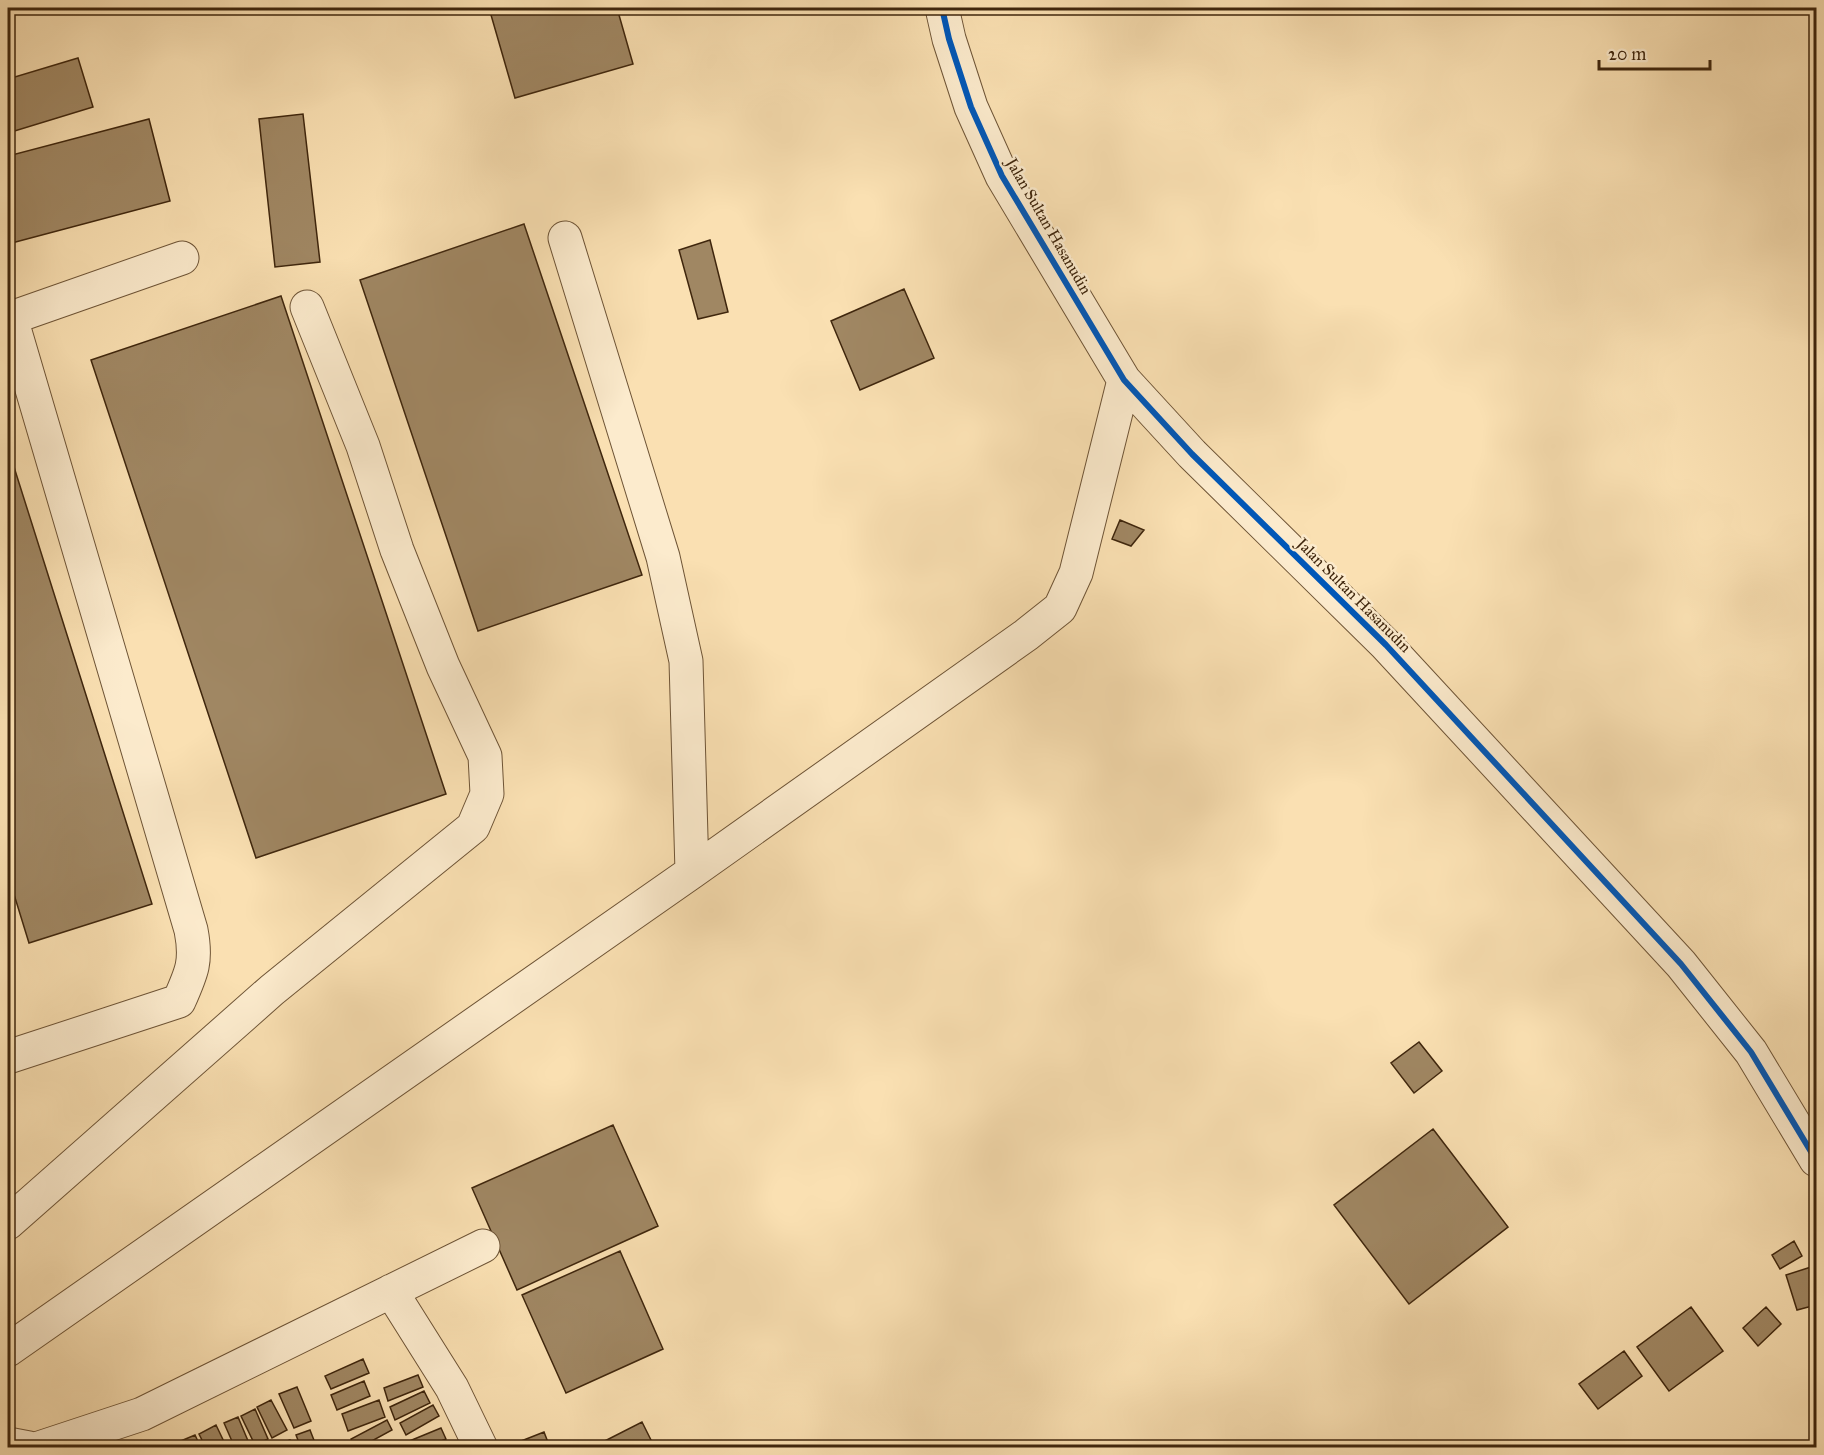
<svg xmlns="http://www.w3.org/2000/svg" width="1824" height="1455" font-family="'IM FELL Great Primer',serif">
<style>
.building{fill:#a08763;stroke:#3f260d;stroke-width:1.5}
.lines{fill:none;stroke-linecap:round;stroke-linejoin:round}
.minor-casing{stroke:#6e5436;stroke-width:35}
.minor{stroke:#fcebcd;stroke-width:33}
.cycleway-casing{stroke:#fcebcd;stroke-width:10}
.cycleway{stroke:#0057b8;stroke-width:6}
.labels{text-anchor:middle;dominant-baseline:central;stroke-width:5;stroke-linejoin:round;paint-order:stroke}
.street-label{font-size:16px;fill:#3f260d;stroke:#fcebcd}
</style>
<rect width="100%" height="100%" fill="#fae0b2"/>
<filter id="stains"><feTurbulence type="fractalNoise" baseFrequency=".00333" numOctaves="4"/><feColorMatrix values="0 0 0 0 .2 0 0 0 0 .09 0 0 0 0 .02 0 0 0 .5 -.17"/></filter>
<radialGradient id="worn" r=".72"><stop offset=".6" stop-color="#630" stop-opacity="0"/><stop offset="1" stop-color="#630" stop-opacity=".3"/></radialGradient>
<path class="building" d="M489,8H617L633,64L515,98Z
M78,58L93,107L8,133V79Z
M303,114L320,262L275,267L259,119Z
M149,119L170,201L8,244V156Z
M524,224L642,575L478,631L360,280Z
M710,240L728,312L698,319L679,250Z
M904,289L934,358L860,390L831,321Z
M281,296L446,794L256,858L91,360Z
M8,448L152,904L29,943L8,875Z
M1120,520L1144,530L1131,546L1112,539Z
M1419,1042L1442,1071L1414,1093L1391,1063Z
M613,1125L658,1226L517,1290L472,1188Z
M1433,1129L1508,1227L1409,1304L1334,1205Z
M1794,1241L1802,1256L1780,1269L1772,1255Z
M620,1251L663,1349L566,1393L522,1295Z
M1811,1267L1816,1286V1305L1797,1310L1786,1275Z
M1691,1307L1723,1351L1669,1391L1637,1347Z
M1766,1307L1781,1324L1758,1346L1743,1328Z
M1624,1351L1642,1376L1598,1409L1579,1384Z
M363,1359L369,1373L331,1389L325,1376Z
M418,1375L423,1387L388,1401L384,1388Z
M364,1381L370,1396L337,1410L331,1395Z
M297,1387L311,1421L294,1428L279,1394Z
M424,1391L430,1403L395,1420L390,1407Z
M271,1400L287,1430L272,1438L257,1407Z
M379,1400L385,1417L348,1431L342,1414Z
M433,1405L439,1416L406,1435L400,1423Z
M255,1409L268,1439L255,1445L241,1416Z
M238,1417L251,1448H235L224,1423Z
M387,1420L392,1430L359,1448H355L351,1439Z
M642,1422L655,1448H591Z
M216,1425L227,1448H206L199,1434Z
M441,1428L446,1439L425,1448H409L407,1442Z
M310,1430L317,1448H301L296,1435Z
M544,1432L549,1445L543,1448H512L511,1445Z
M195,1435L201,1448H178L176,1443Z
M290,1440L293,1448H276L275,1445Z"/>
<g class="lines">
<g class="minor-casing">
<path id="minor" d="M942,8L949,39L971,107L1002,176L1124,380L1192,454L1386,645L1681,964L1751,1052L1816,1160
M565,238L663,557L686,661L692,872
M8,319L182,258
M8,1057L179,1001C192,972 197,961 191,930L11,318
M8,1223L272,990L473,827L487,794L485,756L443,666L397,550L363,446L307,307
M391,1291L452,1388L481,1448
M8,1350L692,872L1026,635L1060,608L1076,573L1124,380
M8,1444L29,1448
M39,1448L142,1414L483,1246"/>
</g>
<use href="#minor" class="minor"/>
<g class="cycleway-casing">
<path id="cycleway" d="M942,8L949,39L971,107L1002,176L1124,380L1192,454L1386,645L1681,964L1751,1052L1816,1160"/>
</g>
<use href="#cycleway" class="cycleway"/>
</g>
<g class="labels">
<g class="street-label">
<text transform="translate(1049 226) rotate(60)">Jalan Sultan Hasanudin</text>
<text transform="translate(1354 595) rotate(45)">Jalan Sultan Hasanudin</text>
</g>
</g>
<rect width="1824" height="1455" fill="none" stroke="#fae0b2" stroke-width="30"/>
<rect x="9" y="9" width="1806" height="1437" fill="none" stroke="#3f260d" stroke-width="3"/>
<rect x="15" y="15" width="1794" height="1425" fill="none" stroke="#3f260d" stroke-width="1.5"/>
<path d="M1599 60v9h111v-9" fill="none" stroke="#3f260d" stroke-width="3"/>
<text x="1608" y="60" font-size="18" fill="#3f260d" stroke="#fcebcd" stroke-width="4.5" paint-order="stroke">20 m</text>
<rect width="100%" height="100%" filter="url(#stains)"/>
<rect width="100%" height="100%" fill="url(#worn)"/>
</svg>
